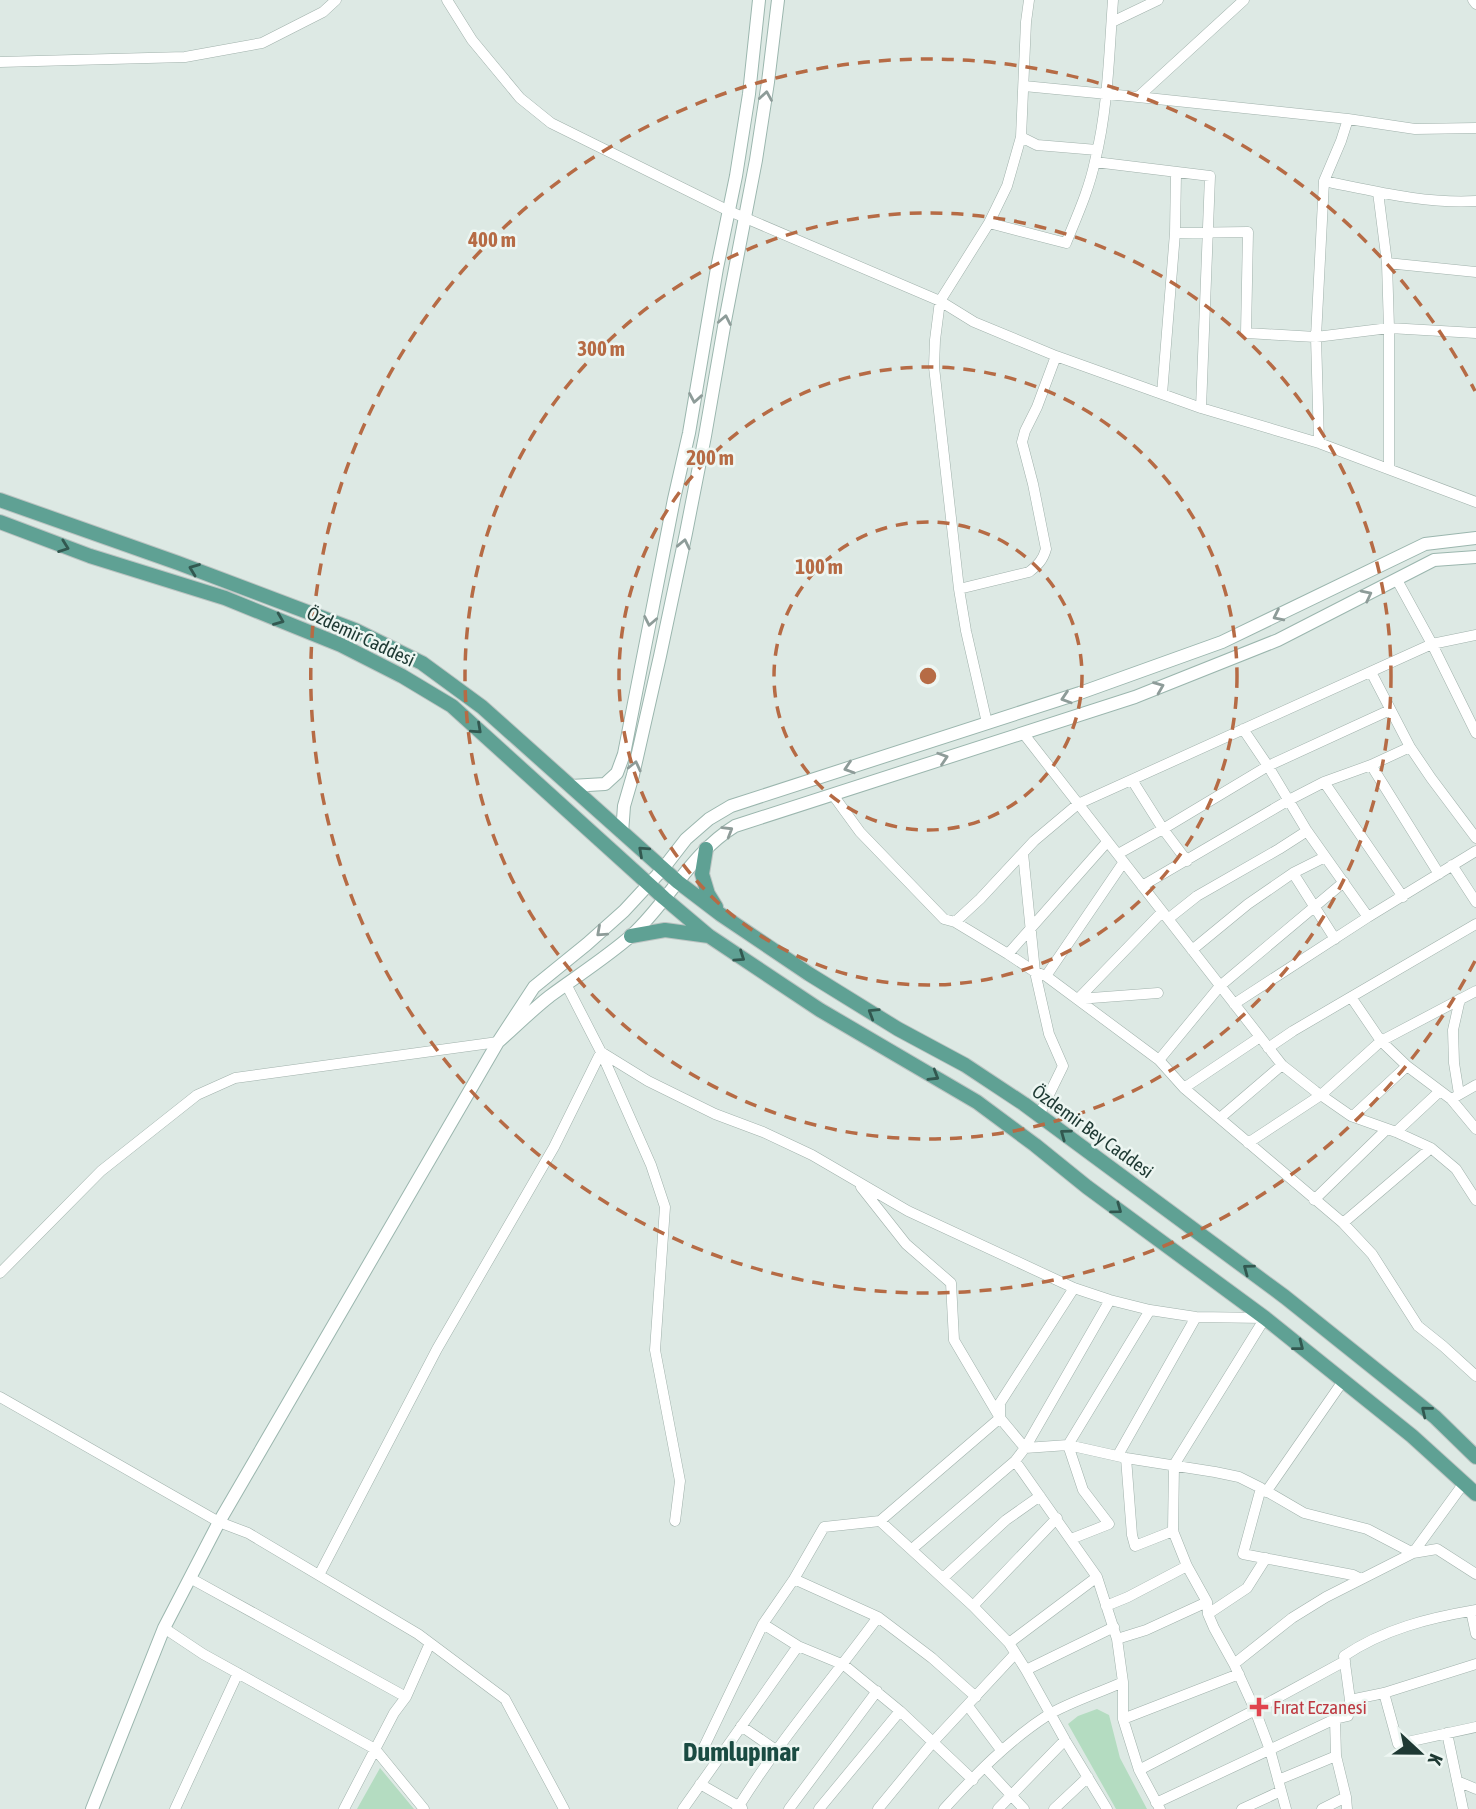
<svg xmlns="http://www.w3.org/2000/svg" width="1476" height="1809" font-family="'Asap Condensed',sans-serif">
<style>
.green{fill:#b4dcc1}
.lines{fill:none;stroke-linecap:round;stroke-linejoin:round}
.street-casing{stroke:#a0b1ab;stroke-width:11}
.secondary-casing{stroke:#9bb6ae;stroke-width:14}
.primary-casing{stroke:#bcc4c2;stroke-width:16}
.street{stroke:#fff;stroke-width:10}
.secondary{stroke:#fff;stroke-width:12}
.primary{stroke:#5fa194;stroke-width:14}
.oneway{stroke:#8e9c99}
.oneway2{stroke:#325850}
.ring{fill:none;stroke:#b66b45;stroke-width:3.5;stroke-dasharray:12 9}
.health-dot{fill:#e0444e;stroke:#edf6f2;stroke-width:2.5}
.labels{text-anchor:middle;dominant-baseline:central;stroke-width:5;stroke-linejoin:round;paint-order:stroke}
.street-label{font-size:19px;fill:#1e3933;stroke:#edf6f2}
.health-label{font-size:19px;fill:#be3a42;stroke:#edf6f2;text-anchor:start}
.district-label{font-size:26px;font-weight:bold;fill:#1a4b42;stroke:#edf6f2}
.centre{fill:#b66b45;stroke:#edf6f2;stroke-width:3.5}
.ring-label{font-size:21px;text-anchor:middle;font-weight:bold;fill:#b66b45;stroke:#edf6f2;stroke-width:5;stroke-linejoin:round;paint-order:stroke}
</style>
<rect width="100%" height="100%" fill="#dde9e4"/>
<path class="green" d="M1097,1709L1109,1715L1120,1758L1147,1809H1116L1068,1724L1078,1716Z
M380,1768L414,1809H357Z"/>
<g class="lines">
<g class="street-casing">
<path id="street" d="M447,0L472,40L520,98L551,123L729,211L940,301L935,340L934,367L959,589L966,631L987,723
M1029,0L1026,22L1021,137L1007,186L989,223L940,301L974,322L1056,356L1201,408L1319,443L1476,502
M1473,0L1476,4
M1112,22L1158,0
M0,62L185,57L262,43L323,12L336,0
M1024,86L1138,97L1244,0
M1138,97L1348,119L1415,129L1476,128
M1021,137L1037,145L1097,150
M1095,162L1210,176L1201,408
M1324,181C1374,191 1425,204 1476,201
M1378,192L1387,263
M989,223L1066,243C1077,216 1089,190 1095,161C1108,109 1109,54 1113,0
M1175,233L1248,232L1246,333L1316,337L1389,328L1387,263L1476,272
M1162,394L1175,233L1176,173
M1319,443L1316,337L1324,181L1341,141L1348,119
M1389,468V328L1476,333
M1397,580L1432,644L1476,733
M959,589L1029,572C1038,565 1043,560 1046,549L1033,484L1022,442L1025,431L1037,407L1056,356
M1371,672L1410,747L1431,778L1476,838
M1243,729L1268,766L1307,831L1368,917
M1023,733L1282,1065L1315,1091L1351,1116L1396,1132L1431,1148L1456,1169L1476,1200
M1371,765L1439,874
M1132,780L1163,829L1187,861
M1324,782L1403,897
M833,795L860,832L944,919L955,922L980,899L1034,841L1078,804L1432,644L1476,635
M1023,853L1035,972L1049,1034L1063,1066L1039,1115
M1118,854L1163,829L1268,766L1390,710
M1452,865L1476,902
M1293,873L1335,939
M1142,886L1289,800L1324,782L1371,765L1410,747
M1168,919L1197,896L1279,849L1307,831
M955,922L1008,954L1107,842
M1192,950L1248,904L1293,873L1325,857
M1008,954L1035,972L1046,976L1159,1060L1184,1088L1343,1223L1372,1254L1418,1326L1443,1346L1476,1376
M1046,976L1123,863
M566,984L601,1052L651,1165L665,1207L655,1350L680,1481L675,1521
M1351,997L1476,924
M1078,999L1162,912
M1078,999L1158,993
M1234,1004L1368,917L1476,851
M1268,1048L1293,1031L1351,997L1381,1041L1407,1066L1451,1099L1476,1129
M1159,1060L1220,986L1344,882
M1184,1088L1260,1037
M1459,1094L1454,1063L1453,1030L1460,999
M1455,1097L1476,1085
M1353,1116L1407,1066
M1220,1118L1282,1065
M1396,1132L1440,1091
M1248,1143L1321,1095L1381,1041L1476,991
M861,1187L906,1244L951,1283L954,1340L1000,1418
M1314,1200L1387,1129
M1343,1223L1431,1148
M0,1273L101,1171L197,1095L235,1078L498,1042
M1265,1318L1174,1465L1173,1531L1187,1566L1207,1602L1208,1614L1214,1628L1234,1664L1255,1710L1270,1750L1286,1809
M0,1397L219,1522L248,1533L418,1634L505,1699L564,1809
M1000,1417V1403L1074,1288
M1025,1448L1000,1418L880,1521L973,1606L1009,1643L1026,1670L1065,1740L1107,1809
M1025,1448L1068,1445L1126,1458L1215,1472L1239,1477L1261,1488L1304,1513L1367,1529L1413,1553L1437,1549L1476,1574
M1118,1455L1196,1317
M1126,1458L1132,1535L1135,1546L1173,1531
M1015,1461L1097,1577L1117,1639L1123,1682V1719L1139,1770L1160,1809
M1261,1488L1243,1554L1353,1575L1361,1579
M1266,1492L1343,1381
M1071,1539L1109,1524L1083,1490L1068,1445L1150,1310
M912,1549L1015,1461L1025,1448L1110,1300
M319,1575L437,1349L554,1147L601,1052L648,1081L715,1114L763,1132L812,1155L908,1211L1074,1288L1110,1300L1150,1310L1196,1317L1265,1318
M190,1578L406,1697
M943,1578L1006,1520L1040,1496
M794,1579L878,1617L932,1658L976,1697
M973,1606L1057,1518
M1106,1606L1128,1597L1187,1566
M1471,1611L1476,1634
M1208,1614L1247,1588L1266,1558
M164,1628L203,1654L375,1749L424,1809
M1117,1639L1146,1630L1207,1602
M1009,1643L1097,1577
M798,1646L763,1624L794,1579L824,1527L880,1521
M1234,1664L1292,1618L1326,1597L1413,1553L1464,1483
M1026,1670L1114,1627
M1384,1693L1398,1744L1476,1727
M1350,1700L1384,1693L1476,1664
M968,1706L1001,1750
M1123,1719L1239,1674
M741,1726L776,1750
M1447,1733L1463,1809
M703,1749L763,1624
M985,1767L1024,1809
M1139,1770L1255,1710L1345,1661
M1278,1780L1336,1756
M1457,1781L1476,1789
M700,1784L742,1808
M1156,1803L1335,1719
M175,1809L238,1673
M344,1809L394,1713L406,1697L430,1643
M683,1809L798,1646L844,1665L900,1711L973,1780
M737,1809C779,1741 831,1681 878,1617
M789,1809L877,1691
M819,1809L900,1711
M878,1809L933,1742L1015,1654
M944,1809C975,1775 1009,1740 1048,1715C1070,1702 1099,1693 1123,1682
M998,1809L1065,1740
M1054,1809L1088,1777
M1242,1809L1281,1791
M1322,1809L1346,1797
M1347,1809L1346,1797L1336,1756L1335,1719L1348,1716L1350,1700L1344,1656C1384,1629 1429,1618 1476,1610"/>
</g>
<g class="secondary-casing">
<path id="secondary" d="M1476,538L1425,544L1222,642L1080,693L731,806L709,819L686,839L662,870L624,911L587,944L534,987L498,1042C515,1027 532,1010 550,996C577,976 607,957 632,935C669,901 691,853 735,826L1135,697L1278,640L1434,560L1476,557
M571,786L605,784L617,773L624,754L674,499L689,433L717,268L736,176L749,94L759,0
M622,833L624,806L633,775L660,656L686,533L705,436L725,321L756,160L768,82L778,0
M92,1809L164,1628L219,1522L498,1042"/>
</g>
<g class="primary-casing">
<path id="primary" d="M0,500L178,563L355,630L422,663L482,707L678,882L720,914L809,974L898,1029L965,1065L1024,1104L1285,1297L1435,1417L1476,1457
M0,522L90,556L225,598L289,624L341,645L402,676L452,706L664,898L709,936L820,1010L977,1102L1035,1145L1087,1187L1265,1318L1412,1436L1476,1494
M706,849L702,874L708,894L716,907
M631,936L665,930L709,936"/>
</g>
<use href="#street" class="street"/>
<use href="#secondary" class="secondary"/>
<use href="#primary" class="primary"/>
</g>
<defs><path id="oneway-chevron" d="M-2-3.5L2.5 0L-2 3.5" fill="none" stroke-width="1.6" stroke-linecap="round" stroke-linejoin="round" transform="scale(1.75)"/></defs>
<g class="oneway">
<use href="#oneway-chevron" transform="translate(766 96) rotate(-81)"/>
<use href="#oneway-chevron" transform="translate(725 320) rotate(-79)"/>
<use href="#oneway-chevron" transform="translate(695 398) rotate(100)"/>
<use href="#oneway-chevron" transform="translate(684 544) rotate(-78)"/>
<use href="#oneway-chevron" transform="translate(1367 595) rotate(-27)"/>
<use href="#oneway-chevron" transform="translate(1278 616) rotate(154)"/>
<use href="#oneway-chevron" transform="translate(650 621) rotate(101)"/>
<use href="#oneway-chevron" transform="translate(1159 687) rotate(-22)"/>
<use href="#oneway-chevron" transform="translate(1066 698) rotate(162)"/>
<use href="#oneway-chevron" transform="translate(943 758) rotate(-18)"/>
<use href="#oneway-chevron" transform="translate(635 766) rotate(-77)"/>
<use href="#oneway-chevron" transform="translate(849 768) rotate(162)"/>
<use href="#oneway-chevron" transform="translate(728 831) rotate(-31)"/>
<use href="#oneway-chevron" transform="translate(601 932) rotate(138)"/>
</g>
<g class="oneway2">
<use href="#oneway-chevron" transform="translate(64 547) rotate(20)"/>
<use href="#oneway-chevron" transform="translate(194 569) rotate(-159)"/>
<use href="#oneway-chevron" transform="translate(279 620) rotate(22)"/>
<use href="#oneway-chevron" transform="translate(477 729) rotate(42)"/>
<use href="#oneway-chevron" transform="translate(643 851) rotate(-138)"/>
<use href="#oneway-chevron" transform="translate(740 957) rotate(34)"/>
<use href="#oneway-chevron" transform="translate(873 1013) rotate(-148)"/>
<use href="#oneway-chevron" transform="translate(934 1076) rotate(31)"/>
<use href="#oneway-chevron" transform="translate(1065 1134) rotate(-144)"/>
<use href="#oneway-chevron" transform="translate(1117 1209) rotate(36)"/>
<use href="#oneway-chevron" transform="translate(1248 1269) rotate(-143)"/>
<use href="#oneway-chevron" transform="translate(1299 1346) rotate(38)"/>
<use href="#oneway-chevron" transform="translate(1426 1411) rotate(-141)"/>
</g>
<g class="ring">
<circle cx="928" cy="676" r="154"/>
<circle cx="928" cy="676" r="309"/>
<circle cx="928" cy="676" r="463"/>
<path d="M1475 961A617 617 0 1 1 1475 391"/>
</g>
<path class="health-dot" d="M1255.5 1696.5h7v7h7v7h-7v7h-7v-7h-7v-7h7z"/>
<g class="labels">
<g class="street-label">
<text transform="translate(361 636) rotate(25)">Özdemir Caddesi</text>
<text transform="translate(1093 1131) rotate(36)">Özdemir Bey Caddesi</text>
</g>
<g class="health-label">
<text x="1273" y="1707">Fırat Eczanesi</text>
</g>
<g class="district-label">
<text x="741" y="1752">Dumlupınar</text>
</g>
</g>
<circle cx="928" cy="676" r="10" class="centre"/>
<g class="ring-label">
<text x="492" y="247">400 m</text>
<text x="601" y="356">300 m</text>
<text x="710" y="465">200 m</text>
<text x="819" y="574">100 m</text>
</g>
<g transform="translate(1420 1753) rotate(112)" stroke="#edf6f2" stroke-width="5" paint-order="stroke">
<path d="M0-5L12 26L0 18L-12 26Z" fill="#1e3933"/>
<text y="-10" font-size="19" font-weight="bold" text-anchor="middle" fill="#1e3933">K</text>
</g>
</svg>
